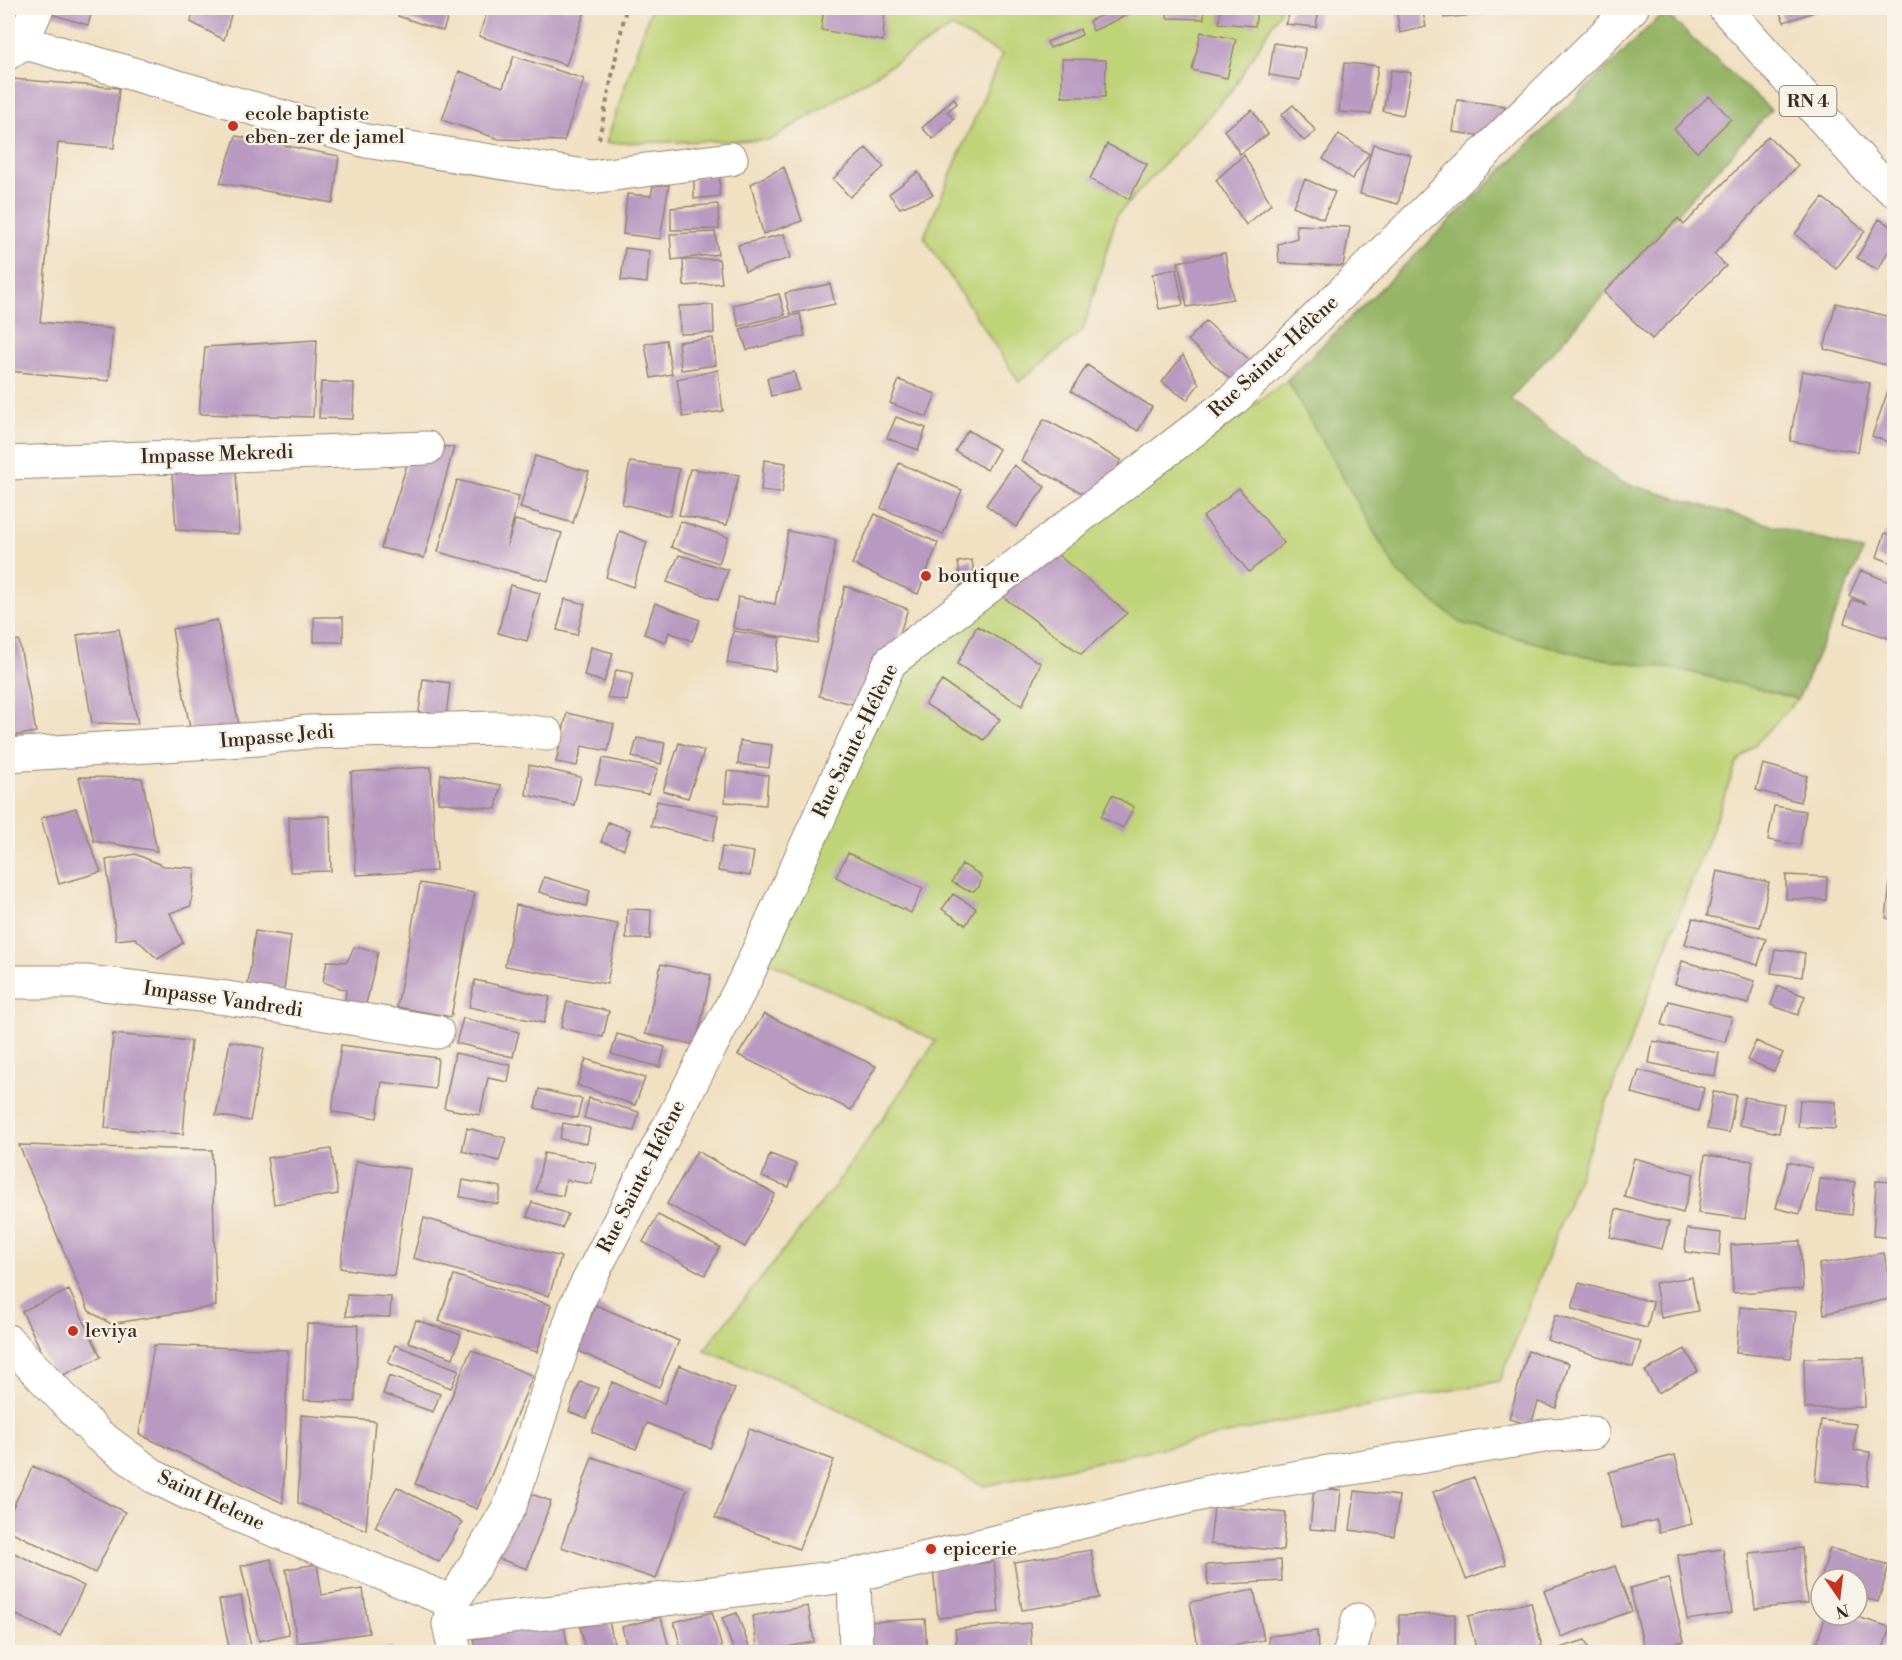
<svg xmlns="http://www.w3.org/2000/svg" width="1902" height="1660" font-family="'Libre Bodoni',serif">
<style>
.green{fill:#bfd377;stroke:#7d7e4a;stroke-width:1.5}
.forest{fill:#97b568;stroke:#697043;stroke-width:1.5}
.building{fill:#b998c1}
.lines{fill:none;stroke-linecap:round;stroke-linejoin:round}
.minor-casing{stroke:#968570;stroke-width:35}
.major-casing{stroke:#968570;stroke-width:35}
.path{stroke:#968570;stroke-width:4;stroke-dasharray:4.5 4.5;stroke-linecap:butt}
.minor{stroke:#fff;stroke-width:33}
.major{stroke:#fff;stroke-width:33}
.poi-dot{fill:#c8321e;stroke:#f7f3e8;stroke-width:2}
.labels{text-anchor:middle;dominant-baseline:central;stroke-width:4.5;stroke-linejoin:round;paint-order:stroke}
.shield{fill:#f7f3e8;stroke:#73665b;stroke-width:1.5}
.shield-label{font-size:18px;font-weight:bold;fill:#3b2a1e}
.poi-label{font-size:20px;fill:#3b2a1e;stroke:#f7f3e8;text-anchor:start}
.street-label{font-size:20px;fill:#3b2a1e;stroke:#f7f3e8}
</style>
<rect width="100%" height="100%" fill="#f7f3e8"/>
<filter id="ink" filterUnits="userSpaceOnUse"><feTurbulence type="fractalNoise" baseFrequency=".0167" numOctaves="2"/><feDisplacementMap in="SourceGraphic" scale="12" xChannelSelector="R" yChannelSelector="G"/><feConvolveMatrix kernelMatrix="1 2 1 2 8 2 1 2 1" color-interpolation-filters="sRGB"/></filter>
<filter id="wash" filterUnits="userSpaceOnUse"><feTurbulence type="fractalNoise" baseFrequency=".008" numOctaves="4" result="noise"/><feDisplacementMap in="SourceGraphic" scale="24" xChannelSelector="R" yChannelSelector="G"/><feGaussianBlur stdDeviation="1.35" result="paint"/><feColorMatrix in="noise" values="0 0 0 0 0 0 0 0 0 0 0 0 0 0 0 0 0 1.4 0 .05"/><feComposite in="paint" operator="in"/></filter>
<g filter="url(#wash)">
<rect width="100%" height="100%" fill="#f1e0c2"/>
<path class="green" d="M651,8H1282L1233,89L1117,215L1083,330L1019,382L924,237L1002,54L952,27L771,140L606,143Z
M1287,380L1398,573L1586,656L1686,671L1798,699L1737,763L1500,1381L1287,1421L984,1486L799,1389L704,1350L841,1178L936,1041L757,956L902,667Z"/>
<path class="forest" d="M1664,12L1771,110L1510,399L1620,482L1863,551L1798,699L1686,671L1586,656L1461,623L1398,573L1287,380Z"/>
<g id="blocks">
<path class="building" d="M54,8H93L88,25L51,14Z
M194,8H233L224,40L191,22Z
M401,8H451L443,31L398,16Z
M488,8H586L566,65L479,36Z
M824,8H885L883,41L821,30Z
M1118,8H1129L1131,13L1093,31L1089,21Z
M1142,8H1165V9L1143,12Z
M1168,8H1204V19L1167,18Z
M1221,8H1257L1255,26L1219,23Z
M1292,8H1319L1316,27L1285,24Z
M1396,8H1422L1426,27L1400,33Z
M1443,8H1483L1484,14L1444,18Z
M1778,8H1826L1784,22Z
M1080,29L1082,35L1050,48L1047,42Z
M1201,32L1236,39L1227,78L1192,70Z
M1274,43L1305,48L1300,80L1269,75Z
M514,56L584,79L564,141L499,139L442,120L459,71L503,87Z
M1062,59L1106,60L1105,97H1062Z
M1344,63L1378,66L1371,114L1339,112Z
M1391,70L1411,73L1403,115L1383,111Z
M13,79L119,88L114,148L58,143L40,322L113,329L109,381L8,371V134Z
M1709,96L1731,119L1697,152L1674,129Z
M954,98L957,103L947,112L954,119L933,139L922,128Z
M1457,100L1505,106L1500,138L1453,132Z
M1293,105L1316,131L1304,141L1281,115Z
M1252,110L1268,134L1240,154L1224,130Z
M1339,134L1369,154L1352,179L1323,159Z
M236,136L339,156L333,203L220,183Z
M1768,136L1798,165L1714,254L1726,266L1652,339L1604,292L1678,218L1684,225Z
M1107,144L1147,164L1129,199L1090,179Z
M1373,144L1411,155L1398,204L1360,194Z
M866,148L884,167L850,197L833,179Z
M1244,155L1271,204L1246,225L1216,180Z
M784,167L802,221L763,234L751,184Z
M918,172L933,195L900,208L889,194Z
M720,175L719,196L694,199V177Z
M1305,179L1335,192L1323,219L1293,206Z
M669,185L660,239L623,234L627,194L651,196L653,186Z
M1823,198L1865,231L1836,269L1795,234Z
M718,204L719,229L671,230V208Z
M1879,219L1894,228V241L1878,270L1857,258Z
M1296,225L1350,227L1343,266L1279,263L1278,244L1297,238Z
M715,232L718,254L672,260L670,234Z
M784,234L791,258L745,271L738,245Z
M625,248L649,251L647,283L621,280Z
M1225,253L1233,299L1187,307L1178,262Z
M719,259L722,283L684,286L683,260Z
M1176,269L1183,305L1159,309L1152,274Z
M830,284L835,304L790,314L785,293Z
M779,294L785,315L739,326L733,305Z
M1836,303L1894,318V367L1824,349Z
M713,305L714,333L680,334L679,306Z
M800,314L805,336L747,350L740,329Z
M1206,321L1255,365L1236,385L1188,340Z
M713,338L716,365L681,370L678,342Z
M317,340L313,417L199,414L205,347Z
M666,340L672,374L651,378L645,344Z
M1183,355L1199,384L1187,400L1162,382Z
M1087,365L1152,407L1138,431L1071,391Z
M718,370L723,411L683,417L677,379Z
M1802,371L1870,383L1858,452L1790,441Z
M794,372L799,390L771,396L767,378Z
M1892,379L1894,380V444L1872,436Z
M899,380L936,394L927,417L890,403Z
M321,382L354,383L353,419L319,418Z
M896,417L926,428L918,450L887,438Z
M1044,419L1121,460L1099,502L1021,461Z
M968,430L999,449L987,470L955,451Z
M435,446L454,447L424,558L381,548L410,455Z
M235,451L239,534L176,530L171,460Z
M535,456L589,472L573,523L520,508Z
M764,460L786,463L782,493L761,491Z
M630,462L679,469L670,516L622,504Z
M899,463L962,490L943,534L881,508Z
M1014,465L1045,487L1016,527L986,505Z
M690,469L739,475L727,525L679,515Z
M457,480L519,496L507,546L515,520L562,533L548,581L438,552Z
M1239,488L1284,543L1249,572L1203,517Z
M875,514L938,543L918,594L852,564Z
M680,521L728,537L719,563L671,547Z
M620,531L647,542L633,587L606,577Z
M788,531L836,540L817,643L733,628L738,597L775,604Z
M1885,533L1894,536V564L1877,557Z
M1050,548L1127,613L1081,654L996,592Z
M679,555L728,570L718,600L667,582Z
M972,560L976,590L962,592L958,562Z
M1861,570L1894,584V640L1844,623L1852,600L1867,604L1849,596Z
M510,585L540,593L527,641L498,633Z
M845,586L908,609L889,664L869,708L819,696Z
M565,599L585,604L577,635L557,630Z
M655,603L700,620L692,641L669,632L666,642L644,634Z
M314,617H343V642H314Z
M217,620L241,734L192,740L172,629Z
M977,626L1041,663L1022,706L957,664Z
M119,629L138,724L92,723L77,635Z
M733,631L780,638L775,671L727,663Z
M19,640L36,732L8,737V642Z
M591,647L613,653L604,682L584,676Z
M616,670L633,673L627,701L607,698Z
M423,679L450,683L446,716L419,712Z
M942,681L1000,719L984,740L925,704Z
M567,713L614,724L608,751L582,746L577,766L556,762Z
M637,738L665,743L661,764L632,757Z
M740,741L772,745L769,768L738,764Z
M679,743L704,751L688,798L663,791Z
M603,758L658,769L648,794L595,784Z
M1763,764L1807,776L1800,802L1756,790Z
M529,765L581,777L574,805L526,795Z
M431,767L436,871L356,875L351,772Z
M727,771L768,775L766,805L725,802Z
M441,774L501,785L496,809L438,802Z
M79,777L142,778L157,851L94,841Z
M1112,795L1134,807L1123,828L1101,817Z
M657,801L718,815L713,841L651,826Z
M1774,806L1806,811L1800,845L1768,840Z
M76,808L101,872L59,884L41,818Z
M330,816L331,871L290,872L289,817Z
M608,822L630,830L624,849L601,842Z
M722,847L754,852L750,876L718,871Z
M848,853L923,888L911,913L836,877Z
M135,854L164,866L195,868L191,906L170,913L183,943L158,959L135,938L116,940L106,860Z
M962,864L979,874L982,878L979,887L974,891L966,890L952,882Z
M1717,871L1769,882L1760,927L1707,916Z
M1891,874H1894V920L1886,918Z
M1786,875L1827,877L1826,900L1786,899Z
M544,877L590,891L586,906L539,892Z
M420,883L475,893L451,1017L397,1007Z
M953,894L976,908L966,925L942,909Z
M516,905L618,924L607,984L505,966Z
M627,909L651,910L650,939H626Z
M1693,918L1766,939L1758,965L1685,944Z
M255,931L291,936L284,990L248,985Z
M354,947L378,952L366,1004L345,1001L346,990L323,982L327,961L347,962Z
M1775,949L1805,953L1802,977L1771,973Z
M1682,961L1755,981L1748,1004L1675,984Z
M661,964L711,975L696,1045L645,1034Z
M475,980L550,997L544,1023L469,1007Z
M1778,986L1805,996L1798,1015L1771,1005Z
M1669,1001L1732,1017L1725,1042L1662,1025Z
M567,1002L609,1011L603,1037L561,1028Z
M764,1014L876,1066L851,1110L738,1055Z
M463,1018L519,1032L513,1057L456,1043Z
M113,1034L191,1041L183,1134L105,1128Z
M617,1034L665,1047L660,1067L611,1054Z
M230,1041L264,1048L250,1121L216,1115Z
M1653,1041L1719,1053L1715,1076L1649,1063Z
M1756,1041L1783,1053L1774,1071L1747,1060Z
M341,1045L438,1058L435,1089L382,1082L377,1118L332,1112Z
M455,1053L511,1065L508,1082L488,1078L480,1115L444,1108Z
M586,1059L645,1078L635,1105L577,1085Z
M1893,1067H1894V1090L1890,1089Z
M1639,1070L1704,1088L1698,1111L1632,1093Z
M539,1089L582,1099L577,1118L535,1108Z
M1713,1092L1736,1095L1729,1133L1707,1129Z
M1744,1097L1784,1104L1779,1133L1739,1125Z
M1893,1097H1894V1123H1890Z
M589,1098L639,1112L634,1131L584,1118Z
M1800,1100L1836,1102L1835,1129L1798,1127Z
M563,1123L590,1128L587,1144L560,1139Z
M467,1128L506,1138L499,1161L462,1151Z
M19,1145L212,1150L216,1306L111,1324L89,1311Z
M331,1149L338,1194L274,1204L267,1158Z
M697,1151L775,1194L745,1247L667,1204Z
M544,1153L596,1163L592,1184L566,1180L563,1196L536,1191Z
M770,1154L796,1164L789,1187L762,1177Z
M1705,1155L1753,1161L1745,1219L1698,1213Z
M1634,1158L1694,1174L1683,1213L1624,1196Z
M356,1161L410,1169L394,1276L340,1268Z
M1788,1162L1812,1168L1800,1214L1776,1208Z
M1820,1179L1855,1182L1852,1215L1817,1211Z
M463,1180L501,1187L498,1204L460,1197Z
M1876,1181L1894,1182V1238L1873,1236Z
M532,1202L568,1214L562,1228L527,1217Z
M1616,1209L1669,1222L1662,1249L1610,1237Z
M658,1215L720,1247L705,1275L643,1242Z
M424,1218L561,1257L549,1296L413,1258Z
M1687,1229L1721,1233L1719,1256L1685,1252Z
M1800,1241L1803,1289L1733,1293L1731,1245Z
M1884,1253L1893,1298L1824,1314L1819,1264Z
M454,1275L551,1305L537,1352L439,1321Z
M1692,1277L1698,1311L1661,1318L1655,1283Z
M1579,1283L1653,1302L1647,1328L1572,1309Z
M69,1290L101,1357L55,1379L22,1311Z
M347,1295L391,1297L390,1317L346,1316Z
M596,1305L679,1341L659,1387L576,1350Z
M1740,1307L1796,1312L1791,1358L1736,1353Z
M1555,1315L1641,1342L1633,1367L1547,1340Z
M416,1320L461,1335L453,1358L408,1342Z
M307,1324L358,1325L355,1402L304,1400Z
M154,1345L288,1350L283,1503L139,1434Z
M395,1345L459,1370L451,1388L388,1363Z
M1685,1349L1698,1371L1658,1393L1645,1371Z
M471,1350L533,1376L477,1509L415,1484Z
M1528,1351L1569,1363L1556,1408L1538,1402L1531,1425L1509,1419Z
M1864,1357L1865,1407L1805,1409L1804,1358Z
M679,1365L735,1389L710,1448L647,1423L636,1449L592,1432L612,1382L664,1404Z
M389,1376L440,1394L433,1412L383,1394Z
M580,1382L598,1388L587,1418L569,1412Z
M1892,1401H1894V1440H1892Z
M301,1415L375,1421L366,1530L298,1503Z
M1821,1420L1856,1424L1854,1450L1870,1452L1867,1486L1815,1481Z
M749,1429L834,1460L799,1549L715,1518Z
M1675,1455L1692,1524L1659,1532L1657,1520L1622,1528L1609,1472Z
M592,1457L687,1489L656,1579L561,1547Z
M33,1466L125,1512L95,1573L8,1530V1517Z
M1474,1477L1506,1564L1466,1579L1433,1492Z
M397,1487L462,1522L439,1562L375,1527Z
M1314,1488L1341,1490L1337,1531L1310,1529Z
M517,1489L551,1501L527,1569L492,1556Z
M1355,1491L1399,1496L1394,1536L1350,1530Z
M1214,1506L1286,1513L1283,1551L1210,1544Z
M1802,1548L1807,1603L1755,1609L1749,1553Z
M1830,1548L1889,1565L1878,1602L1857,1596V1579H1821Z
M1723,1549L1732,1613L1687,1620L1678,1555Z
M8,1550L84,1586L60,1636L8,1611Z
M1091,1550L1099,1598L1022,1610L1014,1562Z
M271,1559L289,1634L259,1641L241,1566Z
M1281,1560L1282,1581L1208,1585L1206,1565Z
M994,1562L999,1612L938,1618L933,1568Z
M317,1564L322,1595L363,1589L369,1633L297,1643L286,1569Z
M1615,1566L1632,1611L1561,1637L1544,1591Z
M1668,1578L1684,1641L1645,1651L1630,1588Z
M1254,1590L1264,1640L1199,1652L1190,1602Z
M241,1596L251,1647L230,1652L219,1600Z
M1531,1602L1542,1647L1518,1652H1477L1468,1616Z
M808,1606L814,1642L758,1652L752,1616Z
M712,1612L723,1652H682L674,1622Z
M737,1613L751,1652H734L722,1618Z
M1455,1614V1652H1399V1615Z
M1826,1615H1850L1890,1627L1882,1652H1814Z
M661,1617L670,1652H628L622,1627Z
M925,1619L927,1652H869L868,1622Z
M609,1621L616,1652H586L580,1627Z
M563,1622L569,1652H476L474,1639Z
M1030,1623L1032,1652H957L955,1629Z
M1317,1631L1318,1652H1270L1268,1636Z
M1585,1640L1590,1652H1561L1560,1648Z
M392,1648L393,1652H372V1651Z"/>
</g>
</g>
<g filter="url(#ink)">
<use href="#blocks" fill-opacity="0" stroke="#968570" stroke-width="1.5"/>
<g class="lines">
<g class="minor-casing">
<path id="minor" d="M8,38L366,141L591,177L731,159
M8,53L22,43L37,8
M8,463L427,448
M8,755L258,739L307,732L498,728L547,734
M8,982H86L227,998L437,1032
M8,1341L98,1435L155,1477L210,1504L453,1602
M854,1575L856,1652
M449,1624L641,1602L854,1575L1209,1492L1550,1435L1592,1433
M455,1652L449,1624L453,1602L510,1506L577,1303L745,980L890,662L1233,400L1632,8
M1350,1652L1358,1620"/>
</g>
<g class="major-casing">
<path id="major" d="M1725,8L1870,171L1894,190"/>
</g>
<path class="path" d="M599,139L626,8"/>
<use href="#minor" class="minor"/>
<use href="#major" class="major"/>
</g>
</g>
<g class="poi-dot">
<circle cx="233" cy="126" r="6"/>
<circle cx="926" cy="576" r="6"/>
<circle cx="73" cy="1331" r="6"/>
<circle cx="931" cy="1549" r="6"/>
</g>
<g class="labels">
<rect class="shield" x="1779.5" y="86" width="57" height="30" rx="4.5"/>
<g class="shield-label">
<text x="1808" y="101">RN 4</text>
</g>
<g class="poi-label">
<text x="245" y="114">ecole baptiste<tspan x="245" dy="23">eben-zer de jamel</tspan></text>
<text x="938" y="576">boutique</text>
<text x="85" y="1331">leviya</text>
<text x="943" y="1549">epicerie</text>
</g>
<g class="street-label">
<text transform="translate(1274 357) rotate(-43)">Rue Sainte-Hélène</text>
<text transform="translate(217 455) rotate(-2)">Impasse Mekredi</text>
<text transform="translate(277 737) rotate(-5)">Impasse Jedi</text>
<text transform="translate(856 741) rotate(-64)">Rue Sainte-Hélène</text>
<text transform="translate(223 1000) rotate(8)">Impasse Vandredi</text>
<text transform="translate(642 1177) rotate(-63)">Rue Sainte-Hélène</text>
<text transform="translate(211 1501) rotate(25)">Saint Helene</text>
</g>
</g>
<rect width="1902" height="1660" fill="none" stroke="#f7f3e8" stroke-width="30"/>
<g transform="translate(1839 1597) rotate(166)"><circle r="28" fill="#f7f3e8" stroke="#aca397" stroke-width="1.5"/>
<path d="M0-4.5L10 22L0 15L-10 22Z" fill="#c8321e"/>
<text y="-9" font-size="16" font-weight="bold" text-anchor="middle" fill="#3b2a1e">N</text>
</g>
</svg>
